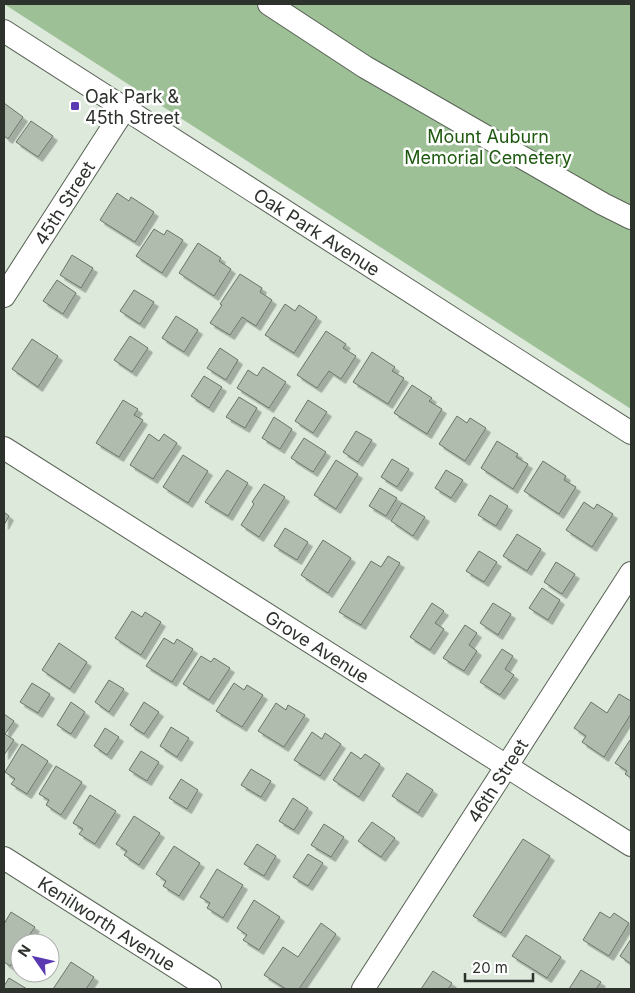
<svg xmlns="http://www.w3.org/2000/svg" width="635" height="993" font-family="Inter,sans-serif">
<style>
.green{fill:#9ec097}
.building{fill:#b0bcae;stroke:#6a7568;filter:url(#shadow)}
.lines{fill:none;stroke-linecap:round;stroke-linejoin:round}
.minor-casing{stroke:#586255;stroke-width:24}
.minor{stroke:#fff;stroke-width:22}
.poi-dot{fill:#5a39b1;stroke:#fff;stroke-width:2}
.labels{text-anchor:middle;dominant-baseline:central;stroke-width:5;stroke-linejoin:round;paint-order:stroke}
.poi-label{font-size:18px;fill:#2d322c;stroke:#fff;text-anchor:start}
.park-label{font-size:18px;fill:#1e590f;stroke:#fff}
.street-label{font-size:18px;fill:#2d322c;stroke:#fff}
</style>
<defs>
<filter id="shadow"><feDropShadow dx="4.5" dy="4.5" stdDeviation="0" flood-color="#0004"/></filter>
</defs>
<rect width="100%" height="100%" fill="#ddeadb"/>
<path class="green" d="M4,4H631V409Z"/>
<path class="building" d="M4,103L23,117L8,139L4,136Z
M31,121L53,136L38,157L16,142Z
M117,193L129,201L131,197L154,212L135,242L100,220Z
M154,229L164,235L167,230L183,240L162,273L136,256Z
M198,243L221,258L219,261L231,269L214,296L179,273Z
M72,255L93,268L81,288L60,275Z
M240,274L262,288L260,292L272,300L256,326L242,317L230,335L210,323L222,305L220,304Z
M57,280L76,293L63,314L43,301Z
M134,290L154,302L140,324L120,311Z
M285,304L295,311L299,305L317,317L294,353L265,335Z
M176,316L198,330L184,352L162,338Z
M326,331L346,344L343,348L356,356L341,379L329,371L317,388L297,375Z
M130,336L148,348L132,372L114,360Z
M32,339L58,356L38,387L12,369Z
M220,348L238,360L226,380L207,368Z
M372,352L395,367L392,371L404,378L388,404L353,382Z
M263,367L286,382L269,408L237,388L248,370L257,376Z
M204,376L222,387L209,408L191,396Z
M412,385L432,398L429,401L442,409L427,434L394,413Z
M239,397L257,408L245,428L226,417Z
M123,400L138,409L134,415L143,420L119,457L96,443Z
M308,400L327,412L313,433L295,421Z
M457,416L467,423L470,418L486,428L465,461L439,444Z
M274,417L292,429L280,449L262,438Z
M356,431L372,440L358,462L343,452Z
M149,434L159,441L164,434L177,443L153,479L130,465Z
M304,438L326,452L313,472L291,458Z
M497,441L518,454L516,457L528,464L513,489L481,468Z
M183,455L208,471L188,503L163,487Z
M392,459L409,469L397,487L381,477Z
M336,460L358,474L336,509L314,495Z
M543,461L566,476L564,480L576,487L559,514L524,491Z
M227,470L248,483L228,516L205,502Z
M446,470L463,480L451,498L435,488Z
M264,484L285,497L259,537L241,525L254,504L252,502Z
M380,488L397,498L386,516L369,506Z
M490,495L508,506L496,526L478,515Z
M584,502L594,509L597,504L613,514L592,547L566,530Z
M402,503L425,517L413,536L391,521Z
M4,512L9,516L4,525Z
M285,528L308,542L297,560L274,546Z
M517,534L541,549L527,571L503,556Z
M323,540L351,558L328,593L301,575Z
M479,551L497,562L484,582L466,571Z
M388,556L400,563L361,625L339,612L371,561L381,567Z
M556,562L575,574L562,594L544,582Z
M542,588L560,600L548,620L529,608Z
M432,603L444,611L435,623L444,629L430,650L410,637Z
M493,603L511,614L498,635L480,623Z
M132,611L142,617L145,612L161,622L141,655L115,638Z
M465,625L477,633L469,645L477,651L464,671L443,658Z
M164,638L174,644L177,639L193,649L172,682L146,666Z
M59,643L87,662L70,689L42,670Z
M502,649L513,656L505,669L514,675L500,695L480,682Z
M201,656L211,662L214,658L230,668L209,700L183,684Z
M109,680L124,689L109,712L95,702Z
M32,683L50,694L38,713L20,702Z
M234,683L244,690L247,685L263,695L242,727L216,711Z
M619,694L631,701V714L604,757L582,742L586,736L574,728L591,702L607,713Z
M71,702L85,712L71,734L57,725Z
M144,702L159,712L144,734L130,725Z
M276,703L286,710L288,705L305,715L284,747L258,731Z
M4,714L14,721L5,734L14,740L4,755Z
M171,727L189,738L177,757L160,746Z
M105,728L119,737L107,755L94,746Z
M312,732L322,739L325,733L341,744L320,776L294,760Z
M630,740H631V778L625,774L627,771L615,763Z
M22,744L48,761L27,794L11,784L15,779L5,772Z
M141,751L159,762L147,781L129,770Z
M351,752L361,759L365,754L380,764L359,797L333,780Z
M56,766L82,782L61,815L46,805L49,800L39,794Z
M251,769L271,781L261,797L241,785Z
M407,773L433,790L418,813L392,796Z
M181,779L198,790L187,809L169,798Z
M90,795L116,811L95,844L79,834L83,829L73,823Z
M293,798L308,808L294,830L279,821Z
M134,816L160,833L139,865L124,855L127,851L116,844Z
M372,822L395,838L381,857L358,841Z
M324,824L344,837L331,857L311,845Z
M523,839L550,856L501,933L473,916Z
M257,844L276,856L264,876L244,864Z
M174,846L200,863L179,896L163,886L166,881L156,874Z
M308,854L323,863L308,886L293,877Z
M217,869L243,885L223,918L207,908L210,903L200,897Z
M254,900L280,917L259,950L243,940L247,935L237,928Z
M11,912L35,927L24,943H20V950L10,966L4,962V924Z
M600,912L610,918L614,913L629,923L609,956L583,940Z
M321,923L336,934L299,989H286L264,975L283,947L298,957Z
M526,935L561,957L547,978L512,956Z
M631,939V964L620,956Z
M71,962L94,977L86,989H53Z
M581,970L601,982L596,989H569Z
M433,971L452,983L448,989H421Z
M9,978L27,989H4V986Z"/>
<g class="lines">
<g class="minor-casing">
<g id="minor">
<path d="M269,4L365,67L603,204L631,218"/>
<path id="s1" d="M4,31L631,433"/>
<path id="s2" d="M4,296L125,108"/>
<path id="s3" d="M4,448L631,845"/>
<path id="s4" d="M4,858L210,989"/>
<path id="s5" d="M363,989L631,573"/>
</g>
</g>
<use href="#minor" class="minor"/>
</g>
<rect class="poi-dot" x="70" y="101" width="10" height="10" rx="2.5"/>
<g class="labels">
<g class="poi-label">
<text x="85" y="96">Oak Park &amp;<tspan x="85" dy="21">45th Street</tspan></text>
</g>
<g class="park-label">
<text x="488" y="136">Mount Auburn<tspan x="488" dy="21">Memorial Cemetery</tspan></text>
</g>
<g class="street-label">
<text stroke="none"><textPath href="#s2" startOffset="111">45th Street</textPath></text>
<text stroke="none"><textPath href="#s1" startOffset="372">Oak Park Avenue</textPath></text>
<text stroke="none"><textPath href="#s3" startOffset="371">Grove Avenue</textPath></text>
<text stroke="none"><textPath href="#s5" startOffset="248">46th Street</textPath></text>
<text stroke="none"><textPath href="#s4" startOffset="122">Kenilworth Avenue</textPath></text>
</g>
</g>
<rect width="635" height="993" fill="none" stroke="#2d322c" stroke-width="10"/>
<g transform="translate(35 958) rotate(304)"><circle r="24" fill="#ffffff" stroke="#abadab"/>
<path d="M0-4L9 19L0 12L-9 19Z" fill="#5a39b1"/>
<text y="-8" font-size="14" font-weight="bold" text-anchor="middle" fill="#2d322c">N</text>
</g>
<path d="M465 973v8h68v-8" fill="none" stroke="#2d322c" stroke-width="2.5"/>
<text x="472" y="973" font-size="15" fill="#2d322c" stroke="#ffffff" stroke-width="4" paint-order="stroke">20 m</text>
</svg>
